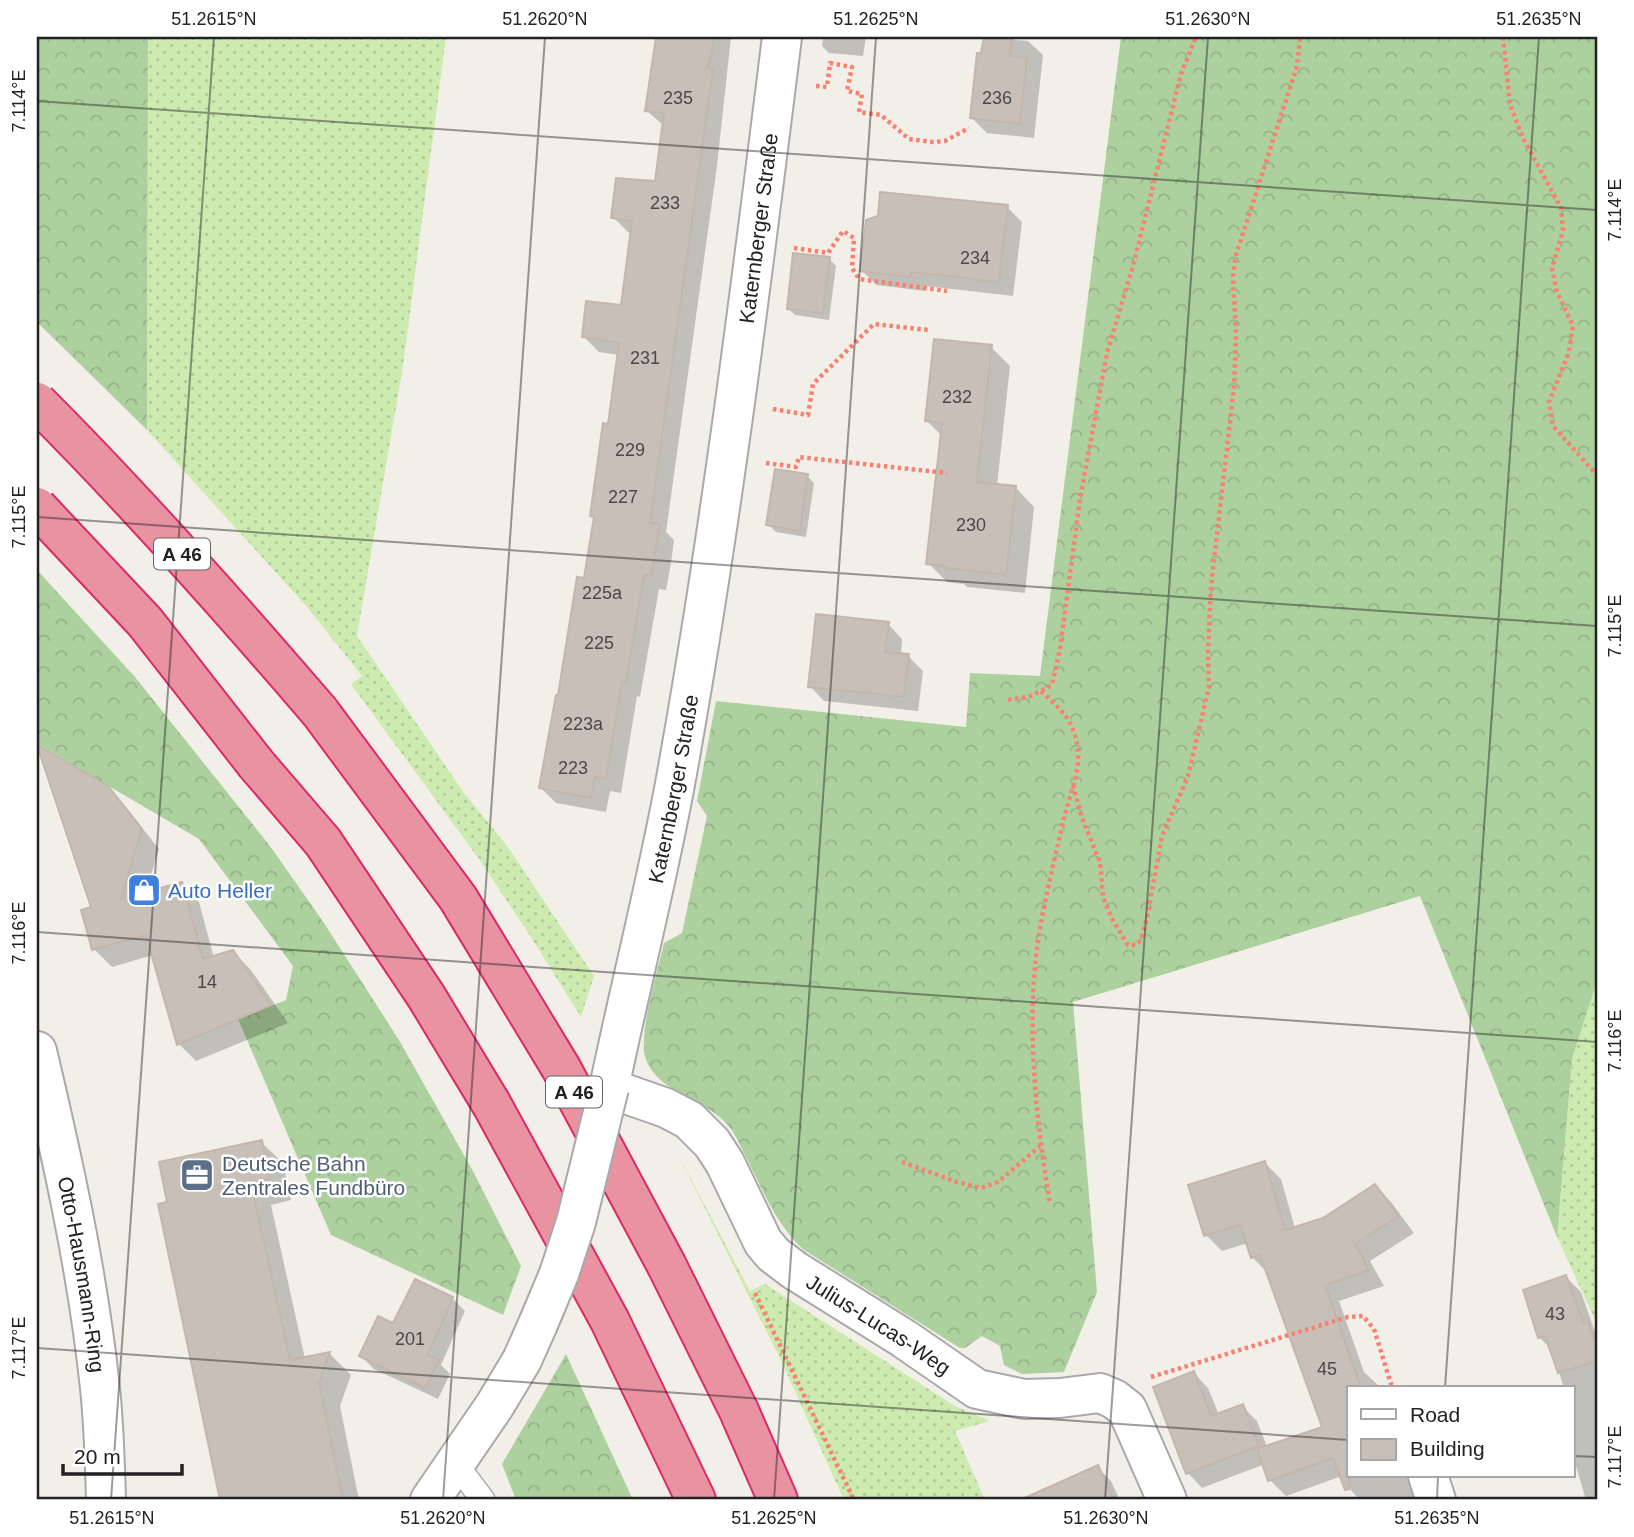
<svg xmlns="http://www.w3.org/2000/svg" width="1634" height="1537" font-family="Helvetica,sans-serif">
<style>
.grass{fill:url(#grass-dots)}
.forest{fill:url(#forest-crowns)}
.shadow{fill:#0003}
.building{fill:#c7bfb8;stroke:#c4b6ab;stroke-width:2}
.lines{fill:none;stroke-linecap:round;stroke-linejoin:round}
.service-casing{stroke:#a9a9a9;stroke-width:26}
.minor-casing{stroke:#a9a9a9;stroke-width:42}
.tertiary-casing{stroke:#a9a9a9;stroke-width:42}
.motorway-casing{stroke:#dc2a67;stroke-width:42}
.path{stroke:#fa8072;stroke-width:4.5;stroke-dasharray:3.5 3.5;stroke-linecap:butt}
.service{stroke:#fff;stroke-width:23}
.minor{stroke:#fff;stroke-width:38}
.tertiary{stroke:#fff;stroke-width:38}
.motorway{stroke:#e892a2;stroke-width:38}
.tertiary-bridge-casing{stroke:#a9a9a9;stroke-width:42;stroke-linecap:butt}
.motorway-bridge-casing{stroke:#dc2a67;stroke-width:42;stroke-linecap:butt}
.tertiary-bridge{stroke:#fff;stroke-width:38}
.motorway-bridge{stroke:#e892a2;stroke-width:38}
.ticks{fill:none;stroke:#222;stroke-width:2;stroke-opacity:0.45}
.labels{text-anchor:middle;dominant-baseline:central;stroke-width:5;stroke-linejoin:round;paint-order:stroke}
.number-label{font-size:18px;fill:#4b4948}
.shield{fill:#fff;stroke:#646464;stroke-width:2}
.shield-label{font-size:19px;font-weight:bold;fill:#222}
.street-label{font-size:21px;fill:#222;stroke:#fff}
.shop-label{font-size:21px;fill:#366cbe;stroke:#fff;text-anchor:start}
.service-label{font-size:21px;fill:#4e5e75;stroke:#fff;text-anchor:start}
.neatline{fill:none;stroke:#222;stroke-width:2.5}
.ticks-label{font-size:18px;text-anchor:middle;fill:#222}
</style>
<defs>
<pattern id="grass-dots" width="8" height="8" patternUnits="userSpaceOnUse" patternTransform="scale(1.75)"><rect width="8" height="8" fill="#cdebb0"/><path d="M2 2h.1M6 6h.1" fill="none" stroke="#b0c997" stroke-width="1.8" stroke-linecap="round"/></pattern>
<pattern id="forest-crowns" width="20" height="18" patternUnits="userSpaceOnUse" patternTransform="scale(1.75)"><rect width="20" height="18" fill="#add19e"/><path d="M2 6a3 3 0 1 1 6 0M12 15a3 3 0 1 1 6 0" fill="none" stroke="#95b388"/></pattern>
</defs>
<rect width="100%" height="100%" fill="#f2efe9"/>
<path class="grass" d="M148,37H446L403,366L357,636L464,793L508,847L594,976L581,1017L529,934L479,859L351,684L362,676L307,607L147,430Z
M1597,981V1324L1557,1237L1572,1059Z
M674,1147L750,1291L765,1284L955,1406L990,1421L955,1431L985,1500H844L779,1356Z"/>
<path class="forest" d="M37,37H148L147,430L37,322Z
M1121,37H1597V981L1572,1059L1557,1237L1420,896L1073,1002L1097,1292L1064,1372L1022,1374L1004,1365L1000,1346L982,1336L965,1348H960L804,1250C777,1226 763,1191 747,1159C741,1147 735,1132 725,1122C702,1098 660,1093 646,1060C637,1036 658,970 664,943L682,933L707,816L697,801L716,701L966,727L970,673L1040,676Z
M37,570L135,677L270,846L324,923L399,1040L474,1173L521,1266L503,1315L331,1235L238,1019L286,1000L293,966L199,839L37,744Z
M566,1354L633,1500H516L502,1464Z"/>
<path class="shadow" d="M661,37H731L717,166L666,532L674,540L671,563L666,590L659,589L640,697L637,696L621,793L610,791L606,812L556,803L541,788L586,580L595,519L592,516L610,426L619,355L599,352L584,337L622,307L632,233L628,232L613,217L656,182L664,126L646,110L652,74Z
M823,37H866L863,56L829,53L822,46Z
M985,37L1028,41L1043,55L1034,138L987,133L972,118Z
M1007,207L1022,222L1013,296L926,286L925,291L877,285L862,271Z
M829,259L836,266L829,320L795,315L788,308Z
M991,347L1010,366L997,486L1015,487L1034,507L1025,593L967,587L964,584L947,582L928,563L942,436L927,421Z
M807,476L814,483L806,537L776,532L769,525Z
M888,624L902,639L901,655L908,656L923,671L918,711L824,701L810,686Z
M107,787L125,806L159,849L145,894L181,884L199,902L214,958L233,952L251,970L288,1023L196,1061L179,1044L153,955L112,967L94,949V908Z
M261,1142L283,1163L291,1200L271,1205L305,1359L330,1354L351,1375L340,1406L359,1500H222L160,1205L169,1204Z
M1265,1163L1281,1179L1295,1228L1324,1220L1375,1186L1391,1202L1414,1233L1370,1261L1384,1286L1339,1301L1364,1372L1381,1388H1349V1476H1410L1419,1500H1360L1347,1486L1342,1476L1286,1496L1270,1480L1265,1464L1202,1488L1188,1473L1194,1373L1208,1388L1219,1415L1242,1406L1257,1421L1267,1447L1324,1428L1269,1274L1252,1257L1248,1243L1222,1251L1206,1235Z
M1566,1277L1581,1292L1594,1329L1597,1333V1500H1586L1573,1456V1388H1564L1552,1350L1539,1337Z
M452,1298L465,1311L441,1365L450,1374L438,1399L374,1369L361,1356L394,1326Z
M1098,1468L1111,1481L1120,1500H1046L1042,1492Z"/>
<path class="building" d="M656,37H715L708,68L713,69L650,523L660,524L656,547L651,576L644,575L626,683L622,682L606,779L595,777L591,798L539,788L556,695H558L577,577L584,578L594,517L590,516L603,423L608,424L619,343L582,337L586,301L621,305L632,221L611,218L616,178L655,181L664,113L645,111Z
M984,37H1012L1010,56L1027,58L1020,124L970,118L977,53H981Z
M880,192L1008,205L999,282L911,272V277L860,271L866,220L878,216Z
M793,253L830,257L823,313L787,309Z
M934,339L992,345L977,482L1016,486L1006,575L946,568V566L926,564L942,423L925,421Z
M775,469L808,474L800,531L766,525Z
M816,614L889,622L885,652L909,654L904,697L808,687Z
M37,745L108,786L142,829L121,899L182,882L203,959L233,950L271,1005L177,1045L146,935L92,950L81,910L91,907Z
M262,1140L270,1179L251,1184L290,1360L330,1352L319,1383L343,1500H220L158,1204L167,1202L159,1162Z
M1265,1161L1285,1230L1323,1218L1375,1184L1399,1216L1355,1244L1369,1270L1325,1285L1361,1388H1349V1489L1345,1490L1333,1458L1268,1481L1257,1449L1322,1427L1260,1255L1251,1258L1240,1225L1204,1236L1188,1185Z
M1566,1275L1583,1322L1588,1321L1597,1348V1361L1558,1373L1545,1336L1538,1338L1523,1290Z
M415,1279L453,1297L428,1355L439,1360L425,1388L359,1356L378,1316L393,1323Z
M1194,1371L1211,1416L1243,1404L1259,1446L1186,1474L1153,1387Z
M1098,1465L1114,1500H1020Z"/>
<g class="lines">
<g class="service-casing">
<path id="service" d="M456,1464L483,1500"/>
</g>
<g class="minor-casing">
<g id="minor">
<path id="s1" d="M609,1088L666,1108L689,1120L712,1143L725,1163L763,1242L773,1254L794,1270L903,1338L977,1389L1024,1399L1060,1398L1100,1393L1114,1399L1127,1409L1167,1500"/>
<path d="M1428,1476L1436,1500"/>
</g>
</g>
<g class="tertiary-casing">
<g id="tertiary">
<path id="s2" d="M37,1051C63,1161 88,1274 100,1388C104,1425 105,1463 106,1500"/>
<path id="s3" d="M609,1088C630,987 656,886 675,784C720,537 751,286 782,37"/>
<path d="M430,1500L495,1405L522,1360L538,1324"/>
</g>
</g>
<g class="motorway-casing">
<path id="motorway" d="M320,712L458,898L561,1068L667,1266L739,1411L778,1500
M256,764L323,842L426,996L492,1105L610,1321L696,1500"/>
</g>
<path class="path" d="M1503,37L1510,105L1523,138L1561,208L1563,230L1552,268L1556,289L1573,326L1569,352L1549,402L1553,426L1597,475
M816,86L827,87L830,63L852,67L847,91L862,94L859,112L881,115L909,139L933,142L945,141L969,128
M794,248L828,253L843,231L854,238L852,268L859,279L947,291
M773,409L808,415L813,384L874,324L928,330
M766,463L796,467L799,457L947,473
M1041,691C1062,711 1075,720 1078,752C1080,771 1070,795 1065,814C1056,852 1047,890 1040,928C1025,1016 1035,1116 1050,1203
M1008,700L1031,696L1052,685L1060,649L1080,499L1107,353L1133,266L1181,74L1196,37
M1073,785L1082,818L1100,862L1103,897L1112,919L1128,945H1136L1141,940L1147,918L1162,836L1188,776L1209,687L1208,653L1211,586L1234,388L1236,336L1233,276L1236,255L1297,66L1300,37
M902,1162L957,1182L981,1188L998,1182L1040,1146
M755,1293L854,1500
M1151,1377L1348,1317L1363,1316L1374,1329L1391,1384L1396,1388"/>
<use href="#service" class="service"/>
<use href="#minor" class="minor"/>
<use href="#tertiary" class="tertiary"/>
<use href="#motorway" class="motorway"/>
<g class="tertiary-bridge-casing">
<path id="tertiary-bridge" d="M538,1324L559,1274L576,1222L609,1088"/>
</g>
<g class="motorway-bridge-casing">
<path id="motorway-bridge" d="M37,402C136,501 229,606 320,712
M37,507L145,622L256,764"/>
</g>
<use href="#tertiary-bridge" class="tertiary-bridge"/>
<use href="#motorway-bridge" class="motorway-bridge"/>
</g>
<path class="ticks" d="M37,101L1597,210M37,517L1597,626M37,932L1597,1042M37,1348L1349,1440M1445,1388L1539,37M1573,1456L1597,1457M111,1500L214,37M443,1500L545,37M774,1500L876,37M1105,1500L1208,37M1437,1500L1438,1476"/>
<defs>
<g id="shop-square" transform="scale(1.75)"><rect x="-9" y="-9" width="18" height="18" rx="4" fill="#3f7fe0" stroke="#fff"/><path d="M-5-2.5h2.3a2.7 3.5 0 0 1 5.4 0H5L5.5 6h-11ZM-1.5-2.5h3a1.5 2.3 0 0 0-3 0Z" fill="#fff"/></g>
<g id="office-square" transform="scale(1.75)"><rect x="-9" y="-9" width="18" height="18" rx="4" fill="#5c6f8a" stroke="#fff"/><path d="M-6-3h4V-5.5h4V-3h4V5H-6ZM-1-4.5V-3h2v-1.5ZM-6 0V1H6V0Z" fill="#fff"/></g>
</defs>
<g fill-rule="evenodd">
<use href="#shop-square" x="144" y="890"/>
<use href="#office-square" x="197" y="1175"/>
</g>
<g class="labels">
<g class="number-label">
<text x="678" y="98">235</text>
<text x="997" y="98">236</text>
<text x="665" y="203">233</text>
<text x="975" y="258">234</text>
<text x="645" y="358">231</text>
<text x="957" y="397">232</text>
<text x="630" y="450">229</text>
<text x="623" y="497">227</text>
<text x="971" y="525">230</text>
<text x="602" y="593">225a</text>
<text x="599" y="643">225</text>
<text x="583" y="724">223a</text>
<text x="573" y="768">223</text>
<text x="207" y="982">14</text>
<text x="1555" y="1314">43</text>
<text x="410" y="1339">201</text>
<text x="1327" y="1369">45</text>
</g>
<g class="shield">
<rect x="154" y="538.5" width="56" height="31" rx="5"/>
<rect x="546" y="1076.5" width="56" height="31" rx="5"/>
</g>
<g class="shield-label">
<text x="182" y="554">A 46</text>
<text x="574" y="1092">A 46</text>
</g>
<g class="street-label">
<text stroke="none"><textPath href="#s3" startOffset="873">Katernberger Straße</textPath></text>
<text stroke="none"><textPath href="#s3" startOffset="306">Katernberger Straße</textPath></text>
<text stroke="none"><textPath href="#s2" startOffset="228">Otto-Hausmann-Ring</textPath></text>
<text stroke="none"><textPath href="#s1" startOffset="373">Julius-Lucas-Weg</textPath></text>
</g>
<g class="shop-label">
<text x="168" y="890">Auto Heller</text>
</g>
<g class="service-label">
<text x="222" y="1163">Deutsche Bahn<tspan x="222" dy="24">Zentrales Fundbüro</tspan></text>
</g>
</g>
<rect width="1634" height="1537" fill="none" stroke="#ffffff" stroke-width="77"/>
<rect x="1347" y="1386" width="228" height="91" fill="#ffffff" stroke="#a7a7a7" stroke-width="2"/>
<rect x="1361" y="1409" width="35" height="10" fill="#ffffff" stroke="#a7a7a7" stroke-width="2"/>
<text x="1410" y="1422" font-size="21" fill="#222222">Road</text>
<rect x="1361" y="1439" width="35" height="21" fill="#c7bfb8" stroke="#a7a7a7" stroke-width="2"/>
<text x="1410" y="1456" font-size="21" fill="#222222">Building</text>
<path d="M63 1464v10h119v-10" fill="none" stroke="#222222" stroke-width="3.5"/>
<text x="74" y="1464" font-size="21" fill="#222222" stroke="#ffffff" stroke-width="5" paint-order="stroke">20 m</text>
<rect x="38" y="38" width="1558" height="1460" class="neatline"/>
<g class="ticks-label">
<text x="214" y="25">51.2615°N</text>
<text x="545" y="25">51.2620°N</text>
<text x="876" y="25">51.2625°N</text>
<text x="1208" y="25">51.2630°N</text>
<text x="1539" y="25">51.2635°N</text>
<text transform="translate(19 101) rotate(-90)" y="6">7.114°E</text>
<text transform="translate(1615 210) rotate(-90)" y="6">7.114°E</text>
<text transform="translate(19 517) rotate(-90)" y="6">7.115°E</text>
<text transform="translate(1615 626) rotate(-90)" y="6">7.115°E</text>
<text transform="translate(19 933) rotate(-90)" y="6">7.116°E</text>
<text transform="translate(1615 1041) rotate(-90)" y="6">7.116°E</text>
<text transform="translate(19 1348) rotate(-90)" y="6">7.117°E</text>
<text transform="translate(1615 1457) rotate(-90)" y="6">7.117°E</text>
<text x="112" y="1524">51.2615°N</text>
<text x="443" y="1524">51.2620°N</text>
<text x="774" y="1524">51.2625°N</text>
<text x="1106" y="1524">51.2630°N</text>
<text x="1437" y="1524">51.2635°N</text>
</g>
</svg>
